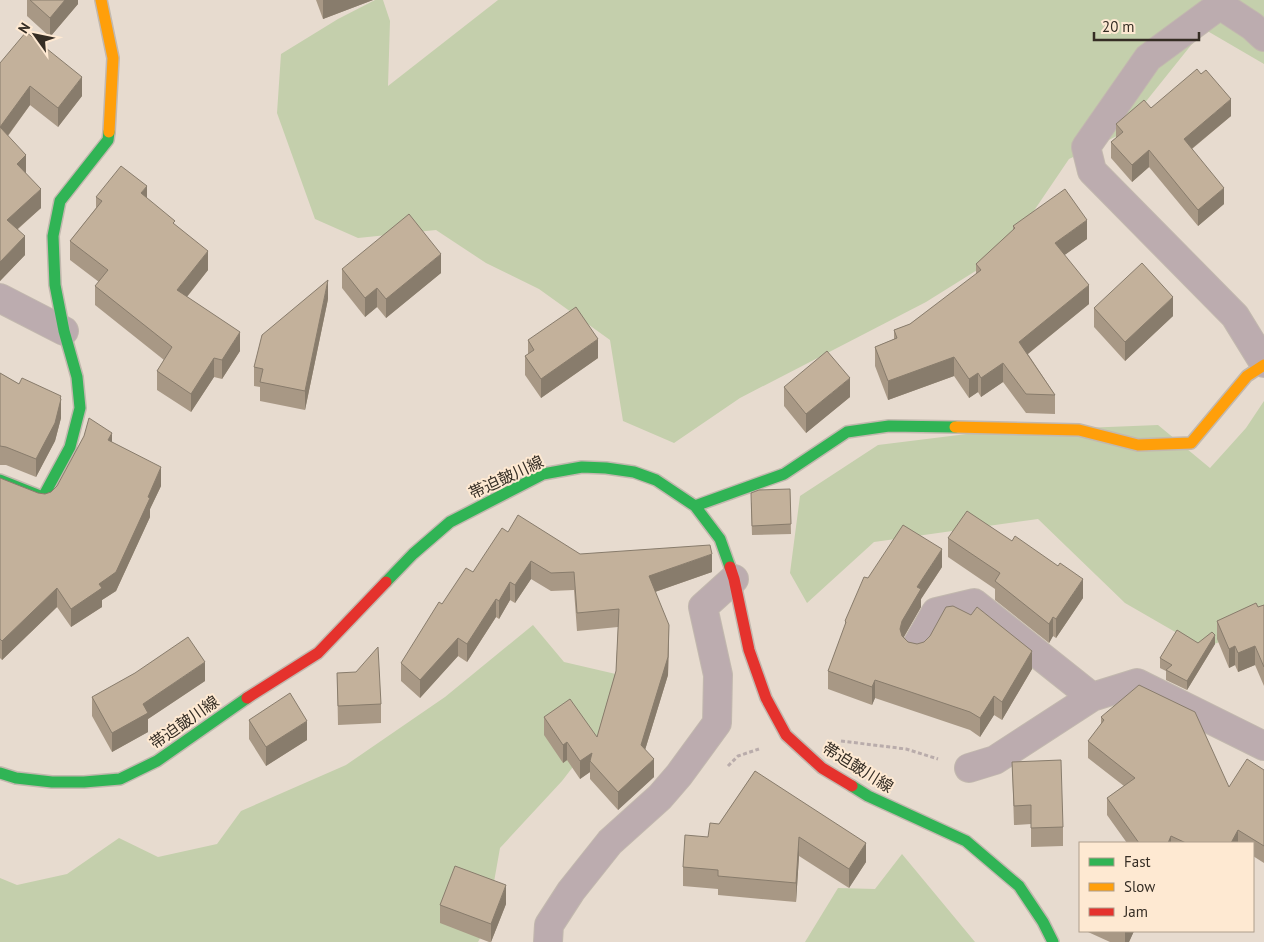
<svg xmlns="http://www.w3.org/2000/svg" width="1264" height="942" font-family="'PT Sans','Noto Sans JP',sans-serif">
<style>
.green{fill:#c4cfac}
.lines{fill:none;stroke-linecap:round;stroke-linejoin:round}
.street-casing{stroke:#c2b8ae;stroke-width:30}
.fast-casing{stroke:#c2b8ae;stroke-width:14}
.slow-casing{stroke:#c2b8ae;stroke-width:14}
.jam-casing{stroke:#c2b8ae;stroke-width:14}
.path{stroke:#b9acab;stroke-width:3;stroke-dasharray:4 2.5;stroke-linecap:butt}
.street{stroke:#bcacaf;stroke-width:28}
.fast{stroke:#30b455;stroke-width:11}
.slow{stroke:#ff9f0a;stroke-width:11}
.jam{stroke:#e5322d;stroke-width:11}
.wall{fill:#a89885}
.shaded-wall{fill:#887c6c}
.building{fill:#c3b19b;stroke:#887c6c}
.labels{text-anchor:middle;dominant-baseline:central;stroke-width:4;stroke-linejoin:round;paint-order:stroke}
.street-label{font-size:16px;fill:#352d24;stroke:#fee9d2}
</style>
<rect width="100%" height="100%" fill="#e7dbcf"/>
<path class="green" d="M375,0H383L390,21L388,86L498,0H1264V64L1204,29L1119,135L1069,159L1006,252L926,302L740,398L674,443L623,421L610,340L539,289L486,263L436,230L358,238L315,219L277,113L281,54L338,19Z
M1264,401V626L1203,648L1125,603L1038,519L874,542L807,603L790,573L800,496L878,445L983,432L1158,425L1210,468L1246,428Z
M533,625L564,662L620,675L623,702L562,781L500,848L486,927L478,942H0V878L17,885L67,874L119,838L158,857L217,844L241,811L346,765L445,697Z
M902,854L975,942H805L838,888L875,889Z"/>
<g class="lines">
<g class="street-casing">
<path id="street" d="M1264,37L1252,26L1220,5L1148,58L1086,147L1092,171L1235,316L1264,363
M0,298L64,331
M916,647L936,612L974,603L1092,697
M969,768L995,760L1092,697L1137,683L1264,746
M548,942L549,925L571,891L610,842L660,797L679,775L717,723L718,675L703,607L734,579"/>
</g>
<g class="fast-casing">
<path id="fast" d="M0,480L43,497L70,447L80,408L77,377L64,331L55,285L53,236L60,201L108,140L109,132
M695,506L784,474L847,432L889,426L955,427
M386,582L413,554L450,522L543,474L582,467L606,468L634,472L656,480L695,506L720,539L730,567
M0,773L16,778L52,782H84L120,779L157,761L247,698
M852,786L868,796L966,841L1019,886L1043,922L1053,942"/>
</g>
<g class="slow-casing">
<path id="slow" d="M101,0L113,58L109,132
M955,427L1079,430L1138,445L1191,443L1247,376L1264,365"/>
</g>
<g class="jam-casing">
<path id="jam" d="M730,567L734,579L749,650L766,698L786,735L822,768L852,786
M247,698L318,653L386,582"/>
</g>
<path class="path" d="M841,741L906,749L938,759
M728,766L738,756L759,749"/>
<use href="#street" class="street"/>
<use href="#fast" class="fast"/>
<use href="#slow" class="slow"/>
<use href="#jam" class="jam"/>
</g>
<path class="wall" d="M27,0H78V4L50,37L27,16Z
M316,0H373L323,19Z
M0,63L82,96L58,127L30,105L8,136L26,174L41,208L18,229L25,255L0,281Z
M1151,108L1231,116L1192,149L1224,204L1198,226L1149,167L1132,182L1111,158V142L1116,138V124Z
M96,197L147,198L175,225L208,270L187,297L240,351L222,379L214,377L191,412L157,390V371L164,360L95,305V286L99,282L70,260V241L96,208Z
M1013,226L1087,239L1064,255L1089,304L1028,354L1055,395V414L1026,413L1003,382L981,397L978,392L969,398L954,376L888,400L875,366V347L894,339V330L910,324L976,275V264L1013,230Z
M342,269L441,273L386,318L377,307L365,317L342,288Z
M328,299L305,410L260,401V387L254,386V367Z
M1094,308L1173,316L1125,361L1094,327Z
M528,340L598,358L541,398L525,375V356L528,354Z
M0,373L19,384L61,399V418L55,441L36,477L6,465H0Z
M784,387L850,397L806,433L784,406Z
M112,442L161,486L150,509V517L116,591L102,600V607L71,627L57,607L2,660L0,658V478L38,493L45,494L51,492Z
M790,489L791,534L752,535L751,503Z
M508,532L580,554L712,572L655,592L669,643L668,675L645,750L654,777L618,810L590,779V772L580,779L567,760L563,763L544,735V717L597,737L616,671L618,627L577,631L574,590L551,591L531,579L515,603L510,600L499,619L496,617L467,662L458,656L420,698L401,681V663L442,604L473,572Z
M948,538L1083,598L1056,638L1053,636L1049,643L995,600V589L948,557Z
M942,567L921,599V607L904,637L908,642L1032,669L1002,720L994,715L980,737L970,730L875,698L872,705L828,689V671L845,626V621L868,578Z
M1264,605V686L1255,665L1238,672L1235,665L1229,668L1217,639V621Z
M1198,643L1215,644L1187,690L1166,680V671L1160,668V658Z
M337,673L381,704V723L338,725Z
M205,681L148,719V732L112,752L92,716V697Z
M1101,717L1229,787L1264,770V863L1253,856V843H1127L1107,815V798L1124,786L1088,758V741L1101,725Z
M249,720L307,740L266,766L249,739Z
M1012,762L1063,827V846L1031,847V824L1014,825Z
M755,771L866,862L849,888L799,856L796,902L718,895V889L683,886V867L719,824Z
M506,904L491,942H489L440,923V905Z
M1088,931H1134L1129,942H1110L1088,932Z"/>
<path class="shaded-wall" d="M65,0H78V4L50,37V18Z
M323,0H373L323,19Z
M82,77V96L58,127V108Z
M30,86V105L0,146V127Z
M1231,99V116L1184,155V139Z
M1149,150V167L1132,182V165Z
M26,155V174L17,164Z
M147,186V205L141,193Z
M1224,188V204L1198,226V210Z
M41,189V208L7,238V220Z
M1087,220V239L1055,262V243Z
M25,236V255L0,281V262Z
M208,251V270L177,309V290Z
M441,254V273L386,318V299Z
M328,280V299L305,410V391Z
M1089,285V304L1019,361V342Z
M377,288V307L365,317V298Z
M1173,297V316L1125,361V342Z
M240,332V351L222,379V360Z
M598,339V358L541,398V379Z
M954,357V376L888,400V381Z
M214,358V377L191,412V394Z
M1003,363V382L981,397V378Z
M978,373V392L969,398V379Z
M850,378V397L806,433V414Z
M61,396V418L55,441L36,477V459Z
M112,433V452L108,440Z
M161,467V486L150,509V517L116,591L102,600V607L71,627V609L99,584L148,497Z
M942,549V567L921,599V607L902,640L900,629L902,621L917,587Z
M712,554V572L649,594V576Z
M531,561V579L515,603V585Z
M1083,579V598L1056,638V619Z
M510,582V600L499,619V601Z
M57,588V607L2,660V641Z
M496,599V617L467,662V644Z
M1053,617V636L1049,643V624Z
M669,625L668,675L641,763V745Z
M1215,635V644L1187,690V681Z
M458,638V656L420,698V680Z
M1235,646V665L1229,668V649Z
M1255,646V665L1238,672V653Z
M1032,651V669L1002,720V702Z
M205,662V681L148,719V732L112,752V733L143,704Z
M875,680V698L872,705V687Z
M994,696V715L980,737V718Z
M307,721V740L266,766V747Z
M567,742V760L563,763V745Z
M592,753L590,761V772L580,779V761Z
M654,759V777L618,810V792Z
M1238,830V843H1231Z
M1171,836V843H1168Z
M799,837V856L796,902V883Z
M866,843V862L849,888V869Z
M506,885V904L491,942V924Z
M1125,931H1134L1129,942H1125Z"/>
<path class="building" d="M30,0H65L50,18Z
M26,32L82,77L58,108L30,86L0,127L26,155L17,164L41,189L7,220L25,236L0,262V63Z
M1197,69L1201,74L1206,70L1231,99L1184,139L1224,188L1198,210L1149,150L1132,165L1111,142L1123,132L1116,124L1144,100L1151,108Z
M121,166L147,186L141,193L175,221L173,223L208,251L177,290L240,332L222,360L214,358L191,394L157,371L172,347L95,286L108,270L70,241L102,201L96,197Z
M1065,189L1087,220L1055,243L1089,285L1019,342L1055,395L1026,394L1003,363L981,378L978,373L969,379L954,357L888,381L875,347L897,338L894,330L910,324L981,270L976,264L1015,228L1013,226Z
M409,214L441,254L386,299L377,288L365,298L342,269Z
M1142,263L1173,297L1125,342L1094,308Z
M328,280L305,391L260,382L263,369L254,367L262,335Z
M576,307L598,339L541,379L525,356L534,350L528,340Z
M827,351L850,378L806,414L784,387Z
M0,373L19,384L22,378L61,396L60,398L61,399L55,423L36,459L6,447L0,446Z
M89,418L112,433L108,440L161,467L148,497L150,498L116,572L99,584L102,588L71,609L57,588L2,641L0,639V478L38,493L45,494L51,492L57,486L84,436Z
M790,489L791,524L752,526L751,493L759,490Z
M967,511L1012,541L1015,536L1058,566L1060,563L1083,579L1056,619L1053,617L1049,624L995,581L1000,573L948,538Z
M518,515L580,554L710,545L712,554L649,576L669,625L668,657L641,745L654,759L618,792L590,761L592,753L580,761L567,742L563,745L544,717L570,699L597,737L616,671L619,609L577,613L574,572L551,573L531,561L515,585L510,582L499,601L496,599L467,644L458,638L420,680L401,663L439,602L442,604L466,568L473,572L502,528L508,532Z
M903,525L942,549L917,587L921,589L902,621L900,629L902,636L908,642L917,644L924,642L930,636L946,607L953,606L971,615L977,607L1032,651L1002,702L994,696L980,718L970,712L875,680L872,687L828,671L846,622L845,621L864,577L868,578Z
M1256,603L1258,607L1264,605V667L1255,646L1238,653L1235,646L1229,649L1217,621Z
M1177,630L1198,643L1212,632L1215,635L1187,681L1166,670L1172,665L1160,658Z
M188,637L205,662L143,704L148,713L112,733L92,697L135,673Z
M378,647L381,704L338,706L337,673L356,672Z
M1139,685L1195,712L1229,787L1247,759L1264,770V846L1238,830L1231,843H1186L1171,836L1168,843H1139L1107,798L1135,778L1088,741L1104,720L1101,717Z
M290,693L307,721L266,747L249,720Z
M1061,760L1063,827L1031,828V805L1014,806L1012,762Z
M755,771L866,843L849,869L799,837L796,883L718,876V870L683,867L685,835L708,837L710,823L719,824Z
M455,866L506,885L491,924L440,905Z"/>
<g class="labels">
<g class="street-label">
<text transform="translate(506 477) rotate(-25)">帯迫皷川線</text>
<text transform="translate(184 722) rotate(-35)">帯迫皷川線</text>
<text transform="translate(858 767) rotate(32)">帯迫皷川線</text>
</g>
</g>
<rect x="1079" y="842" width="175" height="90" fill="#fee9d2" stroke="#ae9e8c"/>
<rect x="1089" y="858" width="25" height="8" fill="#30b455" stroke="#ae9e8c"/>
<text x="1124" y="867" font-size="15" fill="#352d24">Fast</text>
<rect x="1089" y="883" width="25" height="8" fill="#ff9f0a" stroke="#ae9e8c"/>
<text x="1124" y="892" font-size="15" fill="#352d24">Slow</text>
<rect x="1089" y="908" width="25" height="8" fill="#e5322d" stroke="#ae9e8c"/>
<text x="1124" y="917" font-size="15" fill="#352d24">Jam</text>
<g transform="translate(35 35) rotate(303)" stroke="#fee9d2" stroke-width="4" paint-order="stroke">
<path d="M0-4L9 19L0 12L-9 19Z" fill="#352d24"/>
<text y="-8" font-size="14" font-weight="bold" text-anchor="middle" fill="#352d24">N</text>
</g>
<path d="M1094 32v8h105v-8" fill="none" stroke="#352d24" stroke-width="2.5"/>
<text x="1102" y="32" font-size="15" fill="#352d24" stroke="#fee9d2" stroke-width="4" paint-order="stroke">20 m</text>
</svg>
